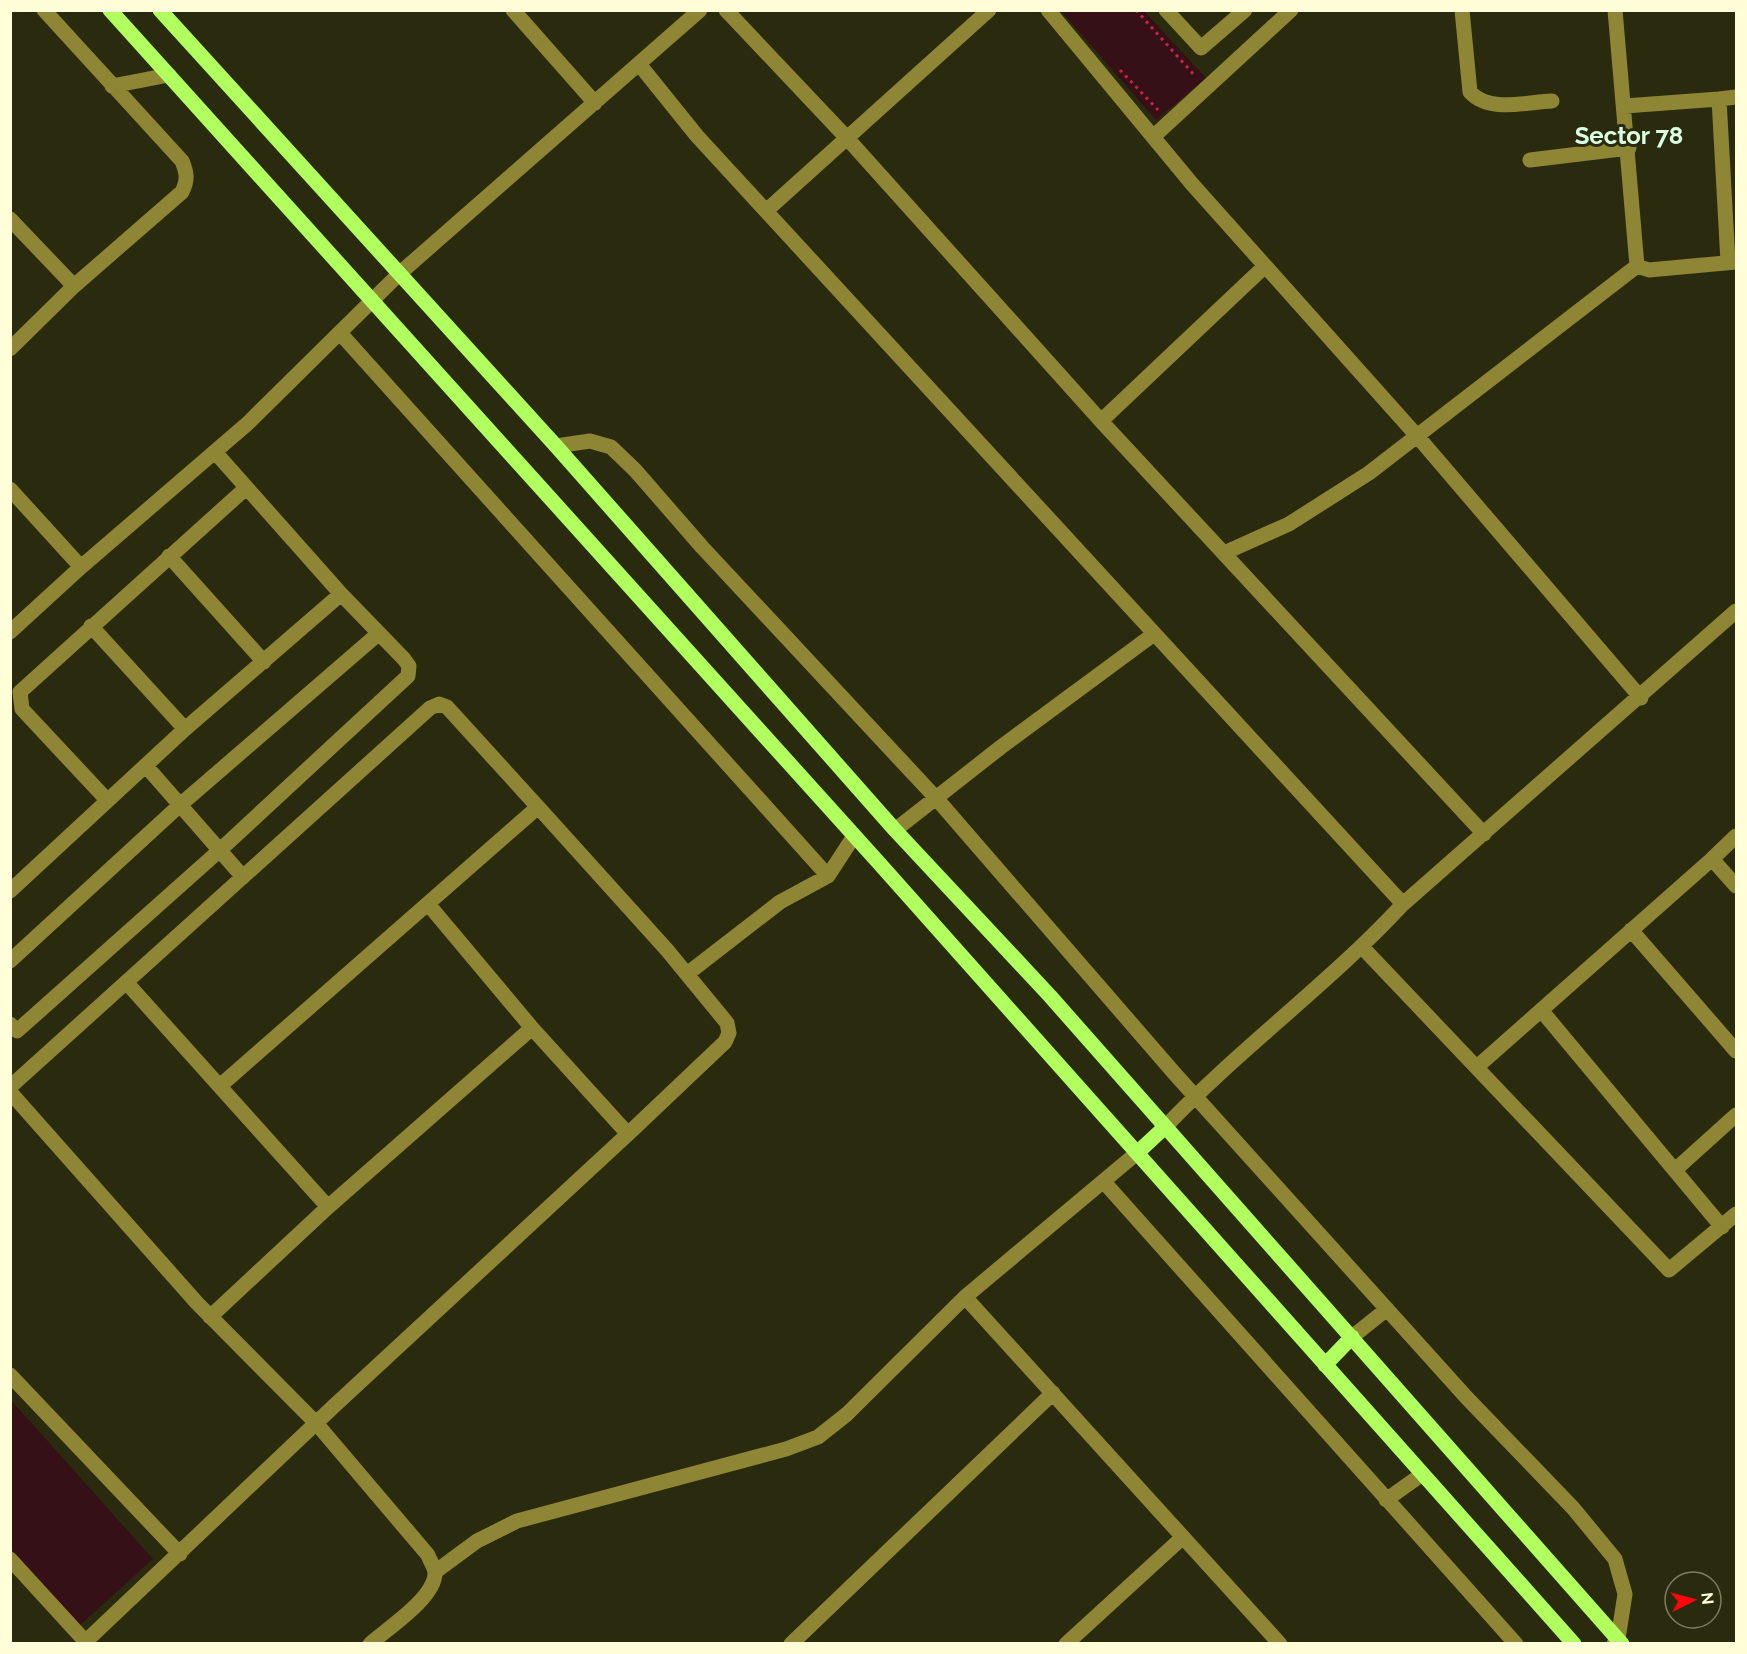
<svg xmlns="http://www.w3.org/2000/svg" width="1747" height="1654" font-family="Raleway,sans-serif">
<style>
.green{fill:#351016}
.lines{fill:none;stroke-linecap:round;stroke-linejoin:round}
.path{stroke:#c72443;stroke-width:3;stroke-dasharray:3 4.5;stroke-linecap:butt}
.minor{stroke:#8e8634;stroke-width:15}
.major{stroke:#b0ff5f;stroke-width:15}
.labels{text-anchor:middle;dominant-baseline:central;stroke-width:6;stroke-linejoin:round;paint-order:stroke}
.district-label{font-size:24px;font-weight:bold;fill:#daffe2;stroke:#2a2b0e}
</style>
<rect width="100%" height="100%" fill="#2a2b0e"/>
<path class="green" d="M1061,11H1144L1206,78L1156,120Z
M10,1399L153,1559L79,1626L11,1549Z"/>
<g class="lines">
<path class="path" d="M1136,10L1196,77
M1120,70L1158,110"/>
<path class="minor" d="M513,10L595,103
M726,10L846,137L1101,421L1484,834
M1048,10L1192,184L1418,437L1641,698
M1166,10L1201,48L1245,10
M1462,10L1470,92C1489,113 1526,102 1552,101
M1615,10L1637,266
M639,64L697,136L1403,904
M112,86L169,75
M1719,99L1736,97
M1625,106L1719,99L1728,262
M1153,137L1291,10
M1530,160L1629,148
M766,211L989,10
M10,219L74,286
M1637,266L1649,270L1736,262
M340,333L828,876
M10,349L74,286L182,192C188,180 187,173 182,161L44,10
M1101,421L1264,267
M556,446L590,441L611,447L635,470L702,547L936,798L1175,1074L1467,1398L1573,1508L1615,1559L1625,1594L1618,1639L1614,1644
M10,489L81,567
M1224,553L1289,524L1369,473L1637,266
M169,556L264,662
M91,626L185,729
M10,632L81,567L247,424L399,274L700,10
M146,766L243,877
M107,800L22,709L20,692L246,488
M538,807L667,950L727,1023L729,1033L725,1042L628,1134
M895,830L1001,747L1154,634
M1736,836L1712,859L1736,886
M10,891L185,729L341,594L215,452
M1631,930L1736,1051
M1363,948L1669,1270L1736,1214
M10,961L180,805L378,634
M687,974L780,902L828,876L854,836
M126,982L328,1207
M1541,1010L1722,1227
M10,1024L17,1031L220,850L408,676L409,666L404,659L341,594
M1478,1066L1712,859
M10,1087L430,708L439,704L447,707L538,807L221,1085
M10,1092L197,1303L316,1423L428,1555C430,1561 435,1568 435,1573C435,1598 388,1628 370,1644
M1165,1127C1240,1048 1329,984 1403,904L1736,611
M1675,1170L1736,1115
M1104,1182L1516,1644
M965,1297L1280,1644
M210,1317L328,1207L532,1028
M1352,1337L1387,1309
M10,1375L180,1554
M1386,1500L1421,1475
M10,1559L85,1641
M435,1572L477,1541L517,1521L786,1449L818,1437L847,1414L965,1297L1137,1153
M83,1644L334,1406L628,1134L532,1028L428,904
M791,1644L1053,1393
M1066,1644L1183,1537"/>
<path class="major" d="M110,10L879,863L1574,1644
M160,10L556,446L895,830L1050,996L1622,1644
M1137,1153L1165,1127
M1325,1365L1352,1337"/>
</g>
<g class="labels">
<g class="district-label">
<text x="1629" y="135">Sector 78</text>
</g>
</g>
<rect width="1747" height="1654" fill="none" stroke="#fffed8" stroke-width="24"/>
<g transform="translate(1693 1600) rotate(84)"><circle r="28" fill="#2a2b0e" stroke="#7f7f5f" stroke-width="1.5"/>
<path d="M0-4.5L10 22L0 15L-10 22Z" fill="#ff040c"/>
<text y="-9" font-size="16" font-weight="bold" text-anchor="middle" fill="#fffed8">N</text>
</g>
</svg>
